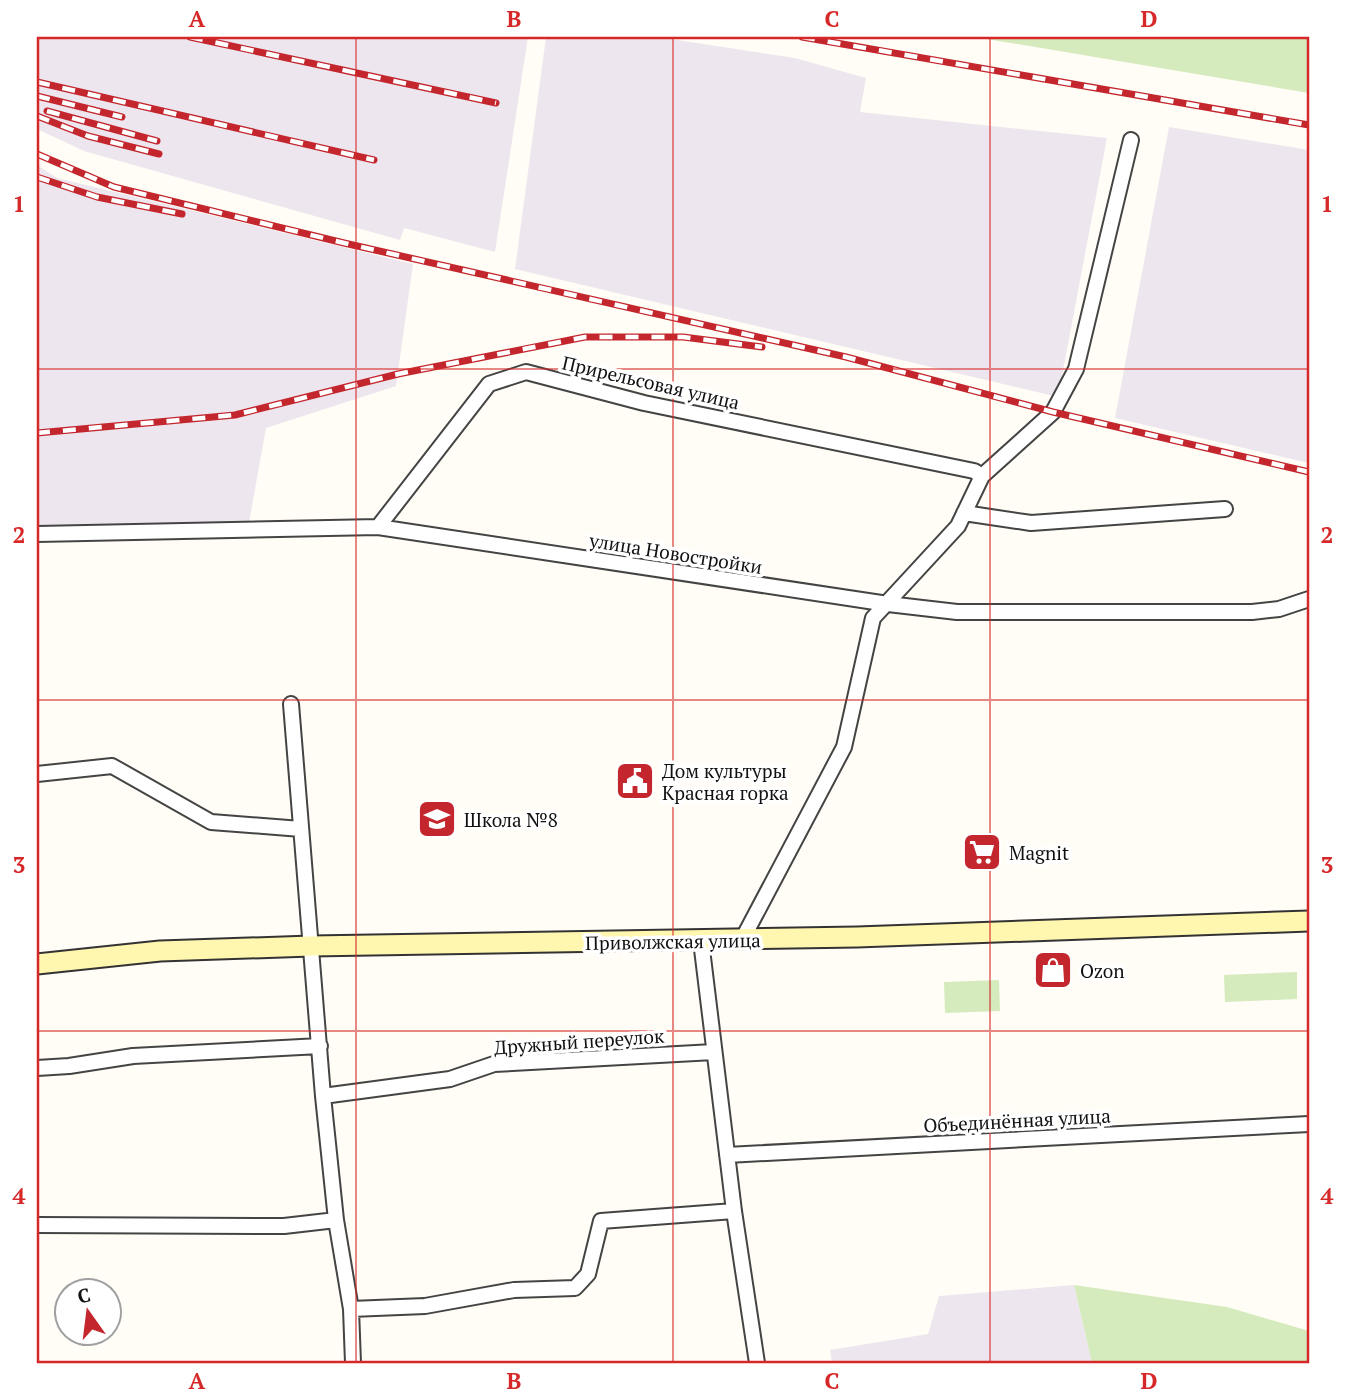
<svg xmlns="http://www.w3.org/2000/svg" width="1346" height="1400" font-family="'PT Serif',serif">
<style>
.industrial{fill:#eee6ef}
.green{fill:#d5ebbd}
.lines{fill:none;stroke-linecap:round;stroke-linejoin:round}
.minor-casing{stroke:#444;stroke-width:18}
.secondary-casing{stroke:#333;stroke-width:23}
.minor{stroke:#fff;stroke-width:14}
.secondary{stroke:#fff6b0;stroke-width:19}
.rail-casing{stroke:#c4262e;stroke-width:7}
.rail{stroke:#fff;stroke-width:4.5;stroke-dasharray:13;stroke-linecap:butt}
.grid{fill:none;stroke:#d62828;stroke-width:2;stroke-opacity:0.55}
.labels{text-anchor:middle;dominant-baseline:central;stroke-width:7;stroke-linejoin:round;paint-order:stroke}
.street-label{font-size:19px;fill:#111;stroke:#fff}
.poi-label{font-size:19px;fill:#111;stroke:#fff;text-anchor:start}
.neatline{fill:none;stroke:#d62828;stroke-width:2.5}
.grid-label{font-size:23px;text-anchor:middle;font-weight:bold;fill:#d62828}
</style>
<rect width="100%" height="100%" fill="#fffdf5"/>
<path class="industrial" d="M37,37H528L495,252L404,228L400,240L84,151L37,129Z
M546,37H657L795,58L866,78L860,112L1107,138L1058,397L515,269Z
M1169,127L1309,150V463L1115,418Z
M37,165L57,178L413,264L396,386L266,428L249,523L37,525Z
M1074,1285L1092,1363H832L830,1350L928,1334L939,1296Z"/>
<path class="green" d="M975,37H1309V93Z
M1297,972V999L1225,1002L1224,975Z
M999,980L1000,1011L945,1013L944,982Z
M1074,1285L1227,1307L1309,1331V1363H1092Z"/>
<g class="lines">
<g class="minor-casing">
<path id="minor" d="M964,513L1031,523L1225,509
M378,527L489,384L526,372L644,403L974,471L982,476
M37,534L378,527L888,604L957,612H1252L1279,609L1309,599
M291,704L323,1096L336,1220L351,1309L353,1363
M37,774L112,766L211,822L301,829
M742,940L844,747L873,618L958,526L982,476L1053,412L1076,369L1131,140
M701,941L734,1211L757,1363
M37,1068L69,1066L133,1056L320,1046
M323,1096L450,1079L494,1064L714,1052
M727,1155L1309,1124
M37,1225L284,1226L336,1220
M351,1309L425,1306L514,1290L575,1288L588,1274L601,1221L734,1211"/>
</g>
<g class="secondary-casing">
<path id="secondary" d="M37,964L160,951L311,946L857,937L1309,921"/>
</g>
<use href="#minor" class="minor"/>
<use href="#secondary" class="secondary"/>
<g class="rail-casing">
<path id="rail" d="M190,37L496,103
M802,37L1309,125
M37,82L374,160
M37,96L122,117
M47,111L157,141
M37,116L88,136L159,154
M37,154L114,187L344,243L846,357L1053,412L1309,472
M37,177L97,197L182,214
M37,433L235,415L398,374L585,337H683L762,347"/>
</g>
<use href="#rail" class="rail"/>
</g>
<path class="grid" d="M356,37V1363M673,37V1363M990,37V1363M37,369H1309M37,700H1309M37,1031H1309"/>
<defs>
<g id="civic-square" transform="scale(2.0125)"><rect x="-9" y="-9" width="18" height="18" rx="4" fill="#c4262e" stroke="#fff"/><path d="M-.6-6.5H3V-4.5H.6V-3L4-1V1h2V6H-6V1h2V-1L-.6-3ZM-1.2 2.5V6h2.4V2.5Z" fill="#fff"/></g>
<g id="school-square" transform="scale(2.0125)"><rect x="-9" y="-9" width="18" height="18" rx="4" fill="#c4262e" stroke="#fff"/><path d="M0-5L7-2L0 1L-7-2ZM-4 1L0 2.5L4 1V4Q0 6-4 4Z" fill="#fff"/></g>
<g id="supermarket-square" transform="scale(2.0125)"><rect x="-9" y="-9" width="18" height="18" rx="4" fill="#c4262e" stroke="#fff"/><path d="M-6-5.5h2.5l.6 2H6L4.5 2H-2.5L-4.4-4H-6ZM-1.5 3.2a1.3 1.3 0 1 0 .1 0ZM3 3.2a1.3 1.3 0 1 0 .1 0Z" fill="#fff"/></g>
<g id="shop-square" transform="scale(2.0125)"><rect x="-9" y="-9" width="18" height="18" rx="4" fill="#c4262e" stroke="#fff"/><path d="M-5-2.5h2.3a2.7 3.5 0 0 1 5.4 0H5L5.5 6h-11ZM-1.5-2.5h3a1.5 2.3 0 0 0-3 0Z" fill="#fff"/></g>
</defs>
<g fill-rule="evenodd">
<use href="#civic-square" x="635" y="781"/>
<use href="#school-square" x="437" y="819"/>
<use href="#supermarket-square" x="982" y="852"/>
<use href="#shop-square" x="1053" y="970"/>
</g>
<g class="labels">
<g class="street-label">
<text transform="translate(651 382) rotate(13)">Прирельсовая улица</text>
<text transform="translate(676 553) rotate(9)">улица Новостройки</text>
<text transform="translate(673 941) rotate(-1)">Приволжская улица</text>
<text transform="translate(579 1041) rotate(-4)">Дружный переулок</text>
<text transform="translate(1017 1120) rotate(-3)">Объединённая улица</text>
</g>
<g class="poi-label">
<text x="662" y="770">Дом культуры<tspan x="662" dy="22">Красная горка</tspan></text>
<text x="464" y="819">Школа №8</text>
<text x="1009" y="852">Magnit</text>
<text x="1080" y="970">Ozon</text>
</g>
</g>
<rect width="1346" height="1400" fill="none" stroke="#ffffff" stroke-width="77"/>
<g transform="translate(88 1312) rotate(346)"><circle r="33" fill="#ffffff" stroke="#a0a0a0" stroke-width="2"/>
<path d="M0-5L12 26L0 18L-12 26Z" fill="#c4262e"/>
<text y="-10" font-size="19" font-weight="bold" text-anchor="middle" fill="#111111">С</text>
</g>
<rect x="38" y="38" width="1270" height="1324" class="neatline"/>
<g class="grid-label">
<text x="197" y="27">A</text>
<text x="514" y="27">B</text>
<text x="832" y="27">C</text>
<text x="1149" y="27">D</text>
<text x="19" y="212">1</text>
<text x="1327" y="212">1</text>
<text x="19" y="543">2</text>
<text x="1327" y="543">2</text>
<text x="19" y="873">3</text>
<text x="1327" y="873">3</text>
<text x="19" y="1204">4</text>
<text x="1327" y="1204">4</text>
<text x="197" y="1389">A</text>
<text x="514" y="1389">B</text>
<text x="832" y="1389">C</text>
<text x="1149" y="1389">D</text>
</g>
</svg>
